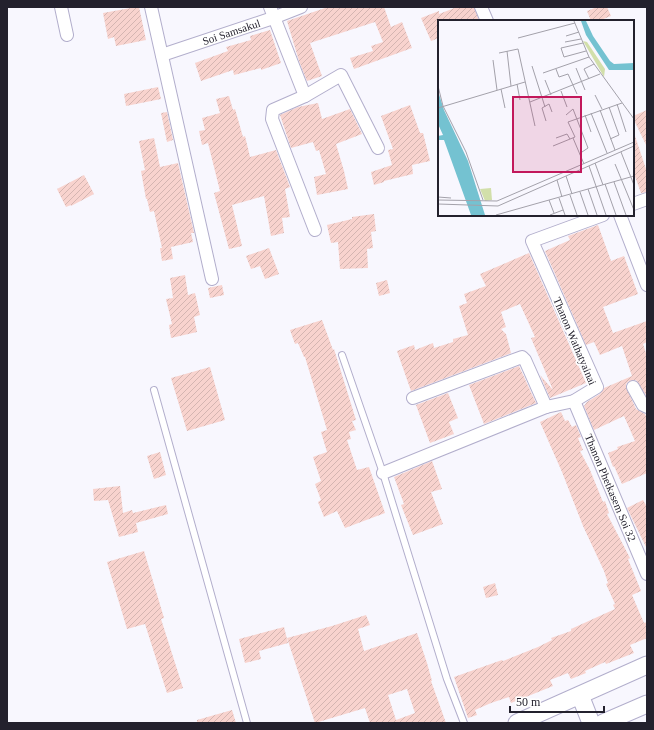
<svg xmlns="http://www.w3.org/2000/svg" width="654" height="730" font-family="'Times New Roman',serif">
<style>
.building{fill:url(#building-hatch);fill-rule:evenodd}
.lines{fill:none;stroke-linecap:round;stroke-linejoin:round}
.lane-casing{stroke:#b2aecc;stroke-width:8}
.street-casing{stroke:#b2aecc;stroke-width:14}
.secondary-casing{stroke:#b2aecc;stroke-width:19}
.lane{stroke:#fff;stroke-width:6}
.street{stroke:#fff;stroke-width:12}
.secondary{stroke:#fff;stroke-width:17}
.labels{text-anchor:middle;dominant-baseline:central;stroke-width:3.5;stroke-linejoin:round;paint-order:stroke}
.street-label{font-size:11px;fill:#23212d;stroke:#fff}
.inset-road{fill:none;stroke:#a3a1aa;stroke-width:1}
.view{fill:#c2185b;fill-opacity:0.15;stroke:#c2185b;stroke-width:2}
.inset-edge{fill:none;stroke:#23212d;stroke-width:2}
</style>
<defs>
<pattern id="building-hatch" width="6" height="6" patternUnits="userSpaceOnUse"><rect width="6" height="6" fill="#f8d3ce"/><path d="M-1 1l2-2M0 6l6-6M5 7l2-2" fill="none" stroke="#d4b5b1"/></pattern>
</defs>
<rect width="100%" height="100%" fill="#f8f7fe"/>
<path class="building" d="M136,7H139L146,40L116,46L114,37L108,39L103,13Z
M328,7H384L391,27L402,22L412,48L354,69L350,58L373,51L371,46L383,42L375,22L310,43L322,76L307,81L299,61L287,21Z
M457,7H474L479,21H439V38L431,41L421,18L439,11V14Z
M597,7H607L611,16L598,21H591L587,11Z
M270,30L281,63L261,70V68L234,75L233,70L201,81L195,63L228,51L226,47L251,40L250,36Z
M158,87L161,99L126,106L124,94Z
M229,96L233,110L235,109L243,137L245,136L250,157L276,150L290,187L285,189L290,217L282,218L284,233L271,236L264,196L232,205L242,246L229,249L214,193L220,191L208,143L202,145L199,131L205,130L202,118L220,113L216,99Z
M318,103L322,119L350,109L362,134L336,144L344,171L348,189L317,195L314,177L326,174L319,150L316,151L313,142L291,148L280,115L298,107Z
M410,105L420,133H423L430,161L412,165L413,174L384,181V182L374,185L371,172L392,165L388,150L393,149L381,116Z
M647,110V147L633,118V116Z
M167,112L173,140L167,142L161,113Z
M633,136H635L647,172V192L641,193L633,171Z
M154,138L160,167L178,163L194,233H191L193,242L171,247L173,259L162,261L160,248H162L154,211L150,212L147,199H146L141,171L145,170L139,141Z
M84,175L94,194L71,206V205L66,207L57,189Z
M374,214L376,231L371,232L373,248L367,249L368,268L340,269L338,242L331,243L327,225L352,219V217Z
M598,225L611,261L624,256L638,294L603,307L613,333L647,321V342L643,344L647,356V397L636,380L629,381L626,384V387L636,409L645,414L647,418V473L622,484L614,466L613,467L608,453L618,449L617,447L635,441L624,416L594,430L584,406L587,402L600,394L604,388L632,376L622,346L600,355L594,342L586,345L545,251L570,240L568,236Z
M269,248L279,274L265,279L260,266L251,269L246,256Z
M529,253L586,383L550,398L540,375L553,390L531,338L535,337L520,304L501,312L506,327L501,329L506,334L511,353L411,391L397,351L414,345L415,350L433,343L434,348L453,342V339L468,335L459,306L467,303L464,294L486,286L480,274Z
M185,275L188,295L195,293L200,315L194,317L197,332L171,338L169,325L172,324L166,299L173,298L170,278Z
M387,280L390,293L379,296L376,283Z
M222,285L224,295L210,298L208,288Z
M322,320L333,350L334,349L356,420L352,421L356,430L349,432L351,439L347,440L357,470L369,467L385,513L345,528L337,511L324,517L318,502L321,500L315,484L321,481L313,457L327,452L321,432L327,430L305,357H304L298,343L295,344L290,330Z
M519,366L536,403L484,424L469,385Z
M210,367L225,420L187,431L171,378Z
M448,393L458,418L449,422L454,434L430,443L416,405Z
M561,412L565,421L568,420L572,427L576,425L581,437L578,438L583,450L580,451L590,470L603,502L605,501L609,513L607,514L630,558L628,559L641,591L632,595L644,623L647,622V638L630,645L634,653L606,664L605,662L585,671L586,673L571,679L568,673L550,680L553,686L511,703L509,697L491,703L475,710L477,715L468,718L454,677L502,660L503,661L538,647L552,640L551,638L571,631V629L615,609L613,605L615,604L606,584L608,583L604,571L583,526L562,472L540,422Z
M160,452L166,475L154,479L147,456Z
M432,461L442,489L431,492L443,524L413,535L401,505L404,504L394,477Z
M120,486L123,513L132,510L133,513L166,505L168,514L136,523L138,532L119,537L108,500L94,501L93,489Z
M643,500L647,507V549L627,508Z
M144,551L164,618L161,619L183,688L167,693L145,624L127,629L107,562Z
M495,583L498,595L486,598L483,587Z
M366,615L370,625L358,629L364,651L417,633L427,663L432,681H431L446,723H370L365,708L315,723L287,638L332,626ZM407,689L415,713L396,720L388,695Z
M284,627L288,643L259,651L261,659L245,663L239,639Z
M232,710L236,723H197V720Z"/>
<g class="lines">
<g class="lane-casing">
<path id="lane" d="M342,355L383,473L447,679L464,723
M154,390L247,723"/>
</g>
<g class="street-casing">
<g id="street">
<path d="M61,7L67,35"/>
<path d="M151,7L212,279"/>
<path d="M270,7L305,96"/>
<path d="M481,7L487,21"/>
<path id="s1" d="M162,55L273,18L301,7"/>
<path d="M633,204L647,199"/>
<path d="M620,215L647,285"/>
<path d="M315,230L272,119L273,110L305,96L341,75L378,148"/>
<path d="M633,387L643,405L647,407"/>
<path d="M413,398L522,357L525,360L546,407"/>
<path id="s2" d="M574,401L647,574"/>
<path d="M383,473L546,407L574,401L597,387L532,241L603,215"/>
</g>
</g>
<g class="secondary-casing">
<path id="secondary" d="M580,695L591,723
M517,723L647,665
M603,723L647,704"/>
</g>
<use href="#lane" class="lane"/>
<use href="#street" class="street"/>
<use href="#secondary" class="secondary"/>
</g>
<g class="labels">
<g class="street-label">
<text stroke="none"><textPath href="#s1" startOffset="73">Soi Samsakul</textPath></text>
<text transform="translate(575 341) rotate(67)">Thanon Wathatyainai</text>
<text stroke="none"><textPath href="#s2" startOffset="94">Thanon Phetkasem Soi 32</textPath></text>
</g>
</g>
<g transform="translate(438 20)">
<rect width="196" height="196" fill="#f8f7fe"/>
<path d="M53,168L54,180L47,181L42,169Z" fill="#d2dfaa"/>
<path d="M145,21L149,22L167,49L166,57Z" fill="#d2dfaa"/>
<path d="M143,1H148L155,16L172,41L176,44L196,43V50H171L148,15ZM0,71L6,90L30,141L47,195H33L6,120H0V116L5,115L0,104Z" fill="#74c2d1"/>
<path class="inset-road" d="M136,1L151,37L196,99M128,16L141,12M80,18L137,3M127,22L143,19M145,23L123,28L126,37L148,31M69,31L73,66M61,33L80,29L97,106M55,40L59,70M94,46L107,87M138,48L147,70M118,49L121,57L130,54L139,74M105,53L151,37M151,59L146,49L156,44M107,60L113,75M79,64L82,80M0,66L5,86L28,132L45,180M63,69L67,88M123,71L129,87M157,75L164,89M92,82L162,54M179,84L188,112M171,87L181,115L172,119M0,88L87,62M162,90L177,130M153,93L169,133M128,95L135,89L150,128L141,134M147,95L153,112M108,101L104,88L111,84L114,92M118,118L129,114L132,119M135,118L146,144M115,126L137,117L130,102L184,83M183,132L196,165M157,143L165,165M177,144L196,190M151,146L168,195M128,156L134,174M119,160L124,177M176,162L188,195M167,164L178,195M150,169L159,195M142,172L150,195M132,175L139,195M0,177L13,178M121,178L127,195M0,180L59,181L196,122M111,180L116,193M0,184L60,186L196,126M58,195L196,156M112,195L125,190"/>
<path class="view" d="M75,77H143V152H75Z"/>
<rect width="196" height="196" class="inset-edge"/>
</g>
<rect width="654" height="730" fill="none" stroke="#23212d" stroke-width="16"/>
<path d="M510 706v6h94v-6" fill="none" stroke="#23212d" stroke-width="2"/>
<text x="516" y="706" font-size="12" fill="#23212d" stroke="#ffffff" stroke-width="3" paint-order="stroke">50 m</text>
</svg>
